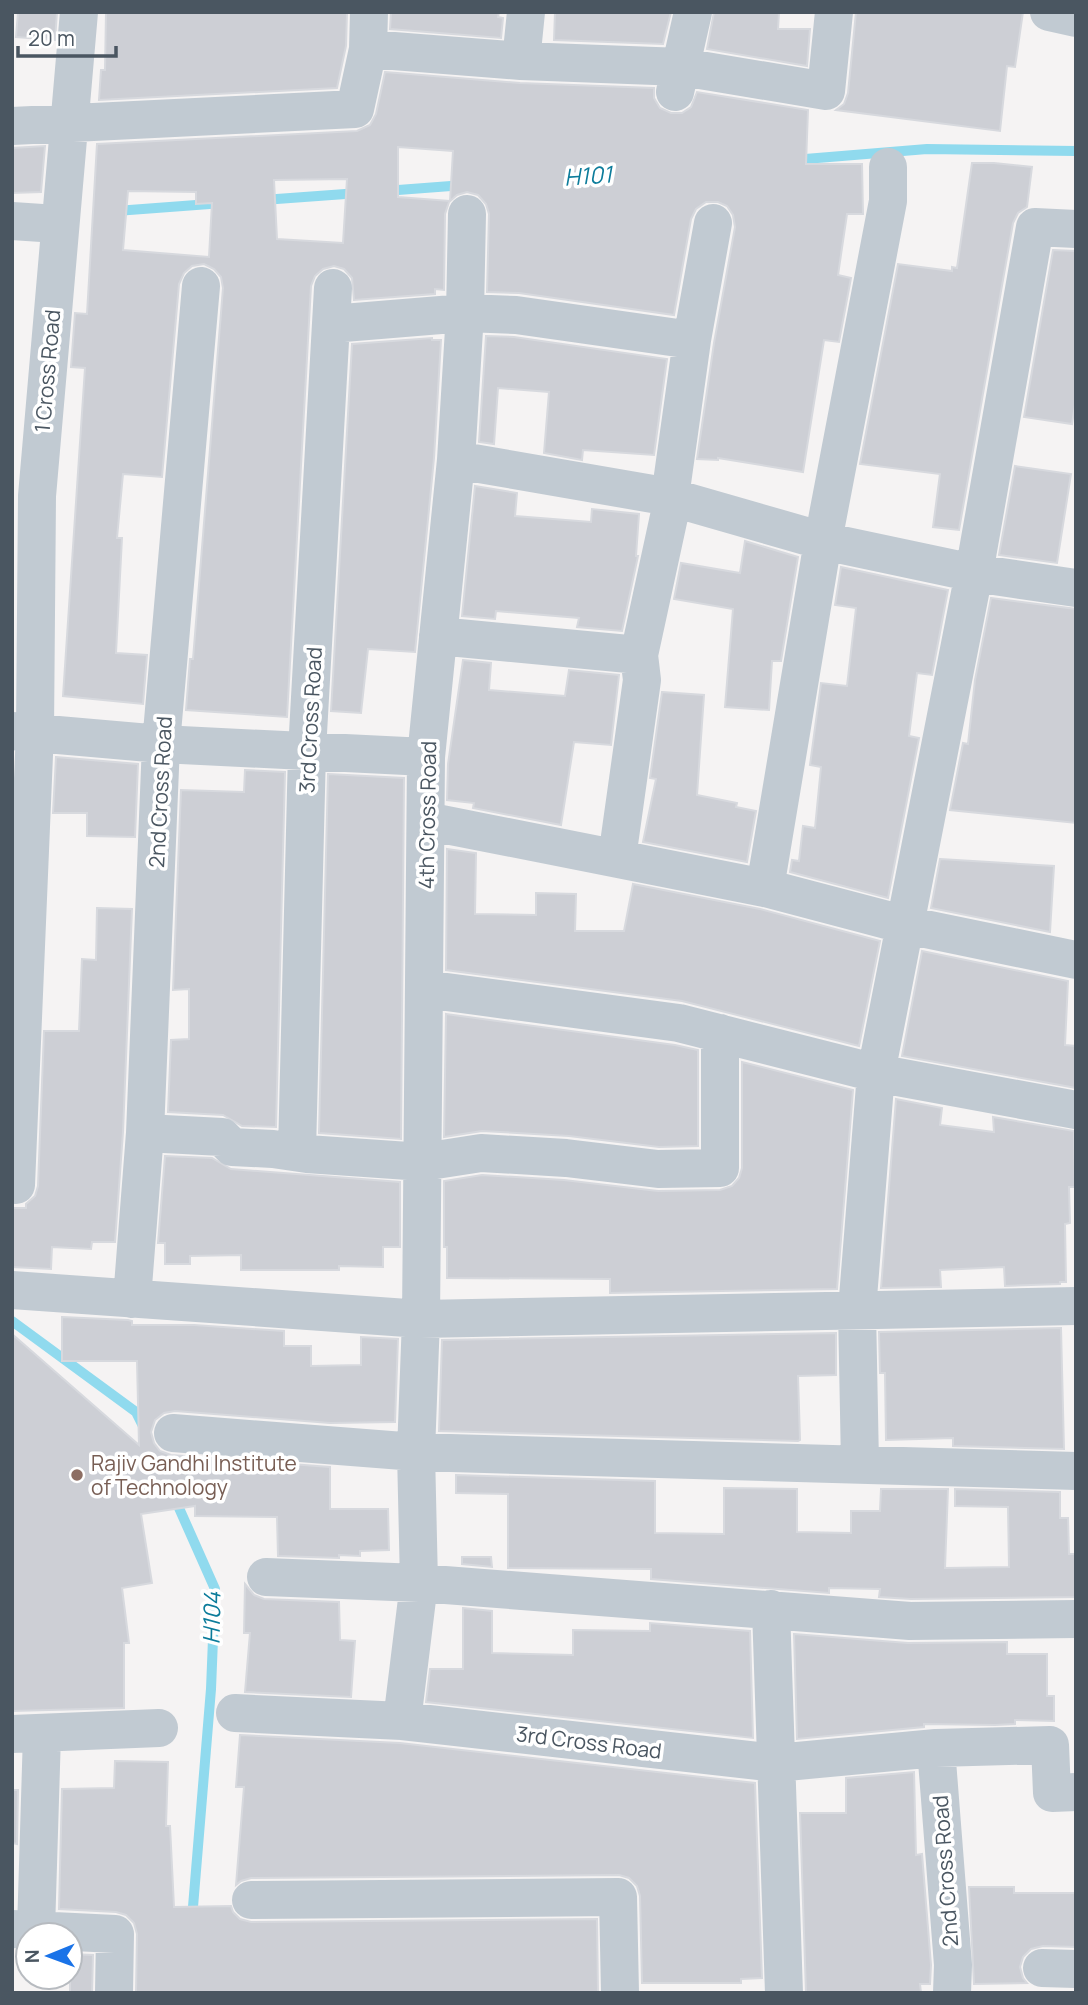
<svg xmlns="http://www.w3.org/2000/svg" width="1088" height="2005" font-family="Manrope,sans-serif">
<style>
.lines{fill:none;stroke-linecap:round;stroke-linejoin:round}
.stream{stroke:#90daee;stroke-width:10}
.building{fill:#cdcfd5;stroke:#d7d9de;stroke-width:2;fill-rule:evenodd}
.minor{stroke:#c1cad2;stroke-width:38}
.education-dot{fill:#8d6e63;stroke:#fff;stroke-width:2.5}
.labels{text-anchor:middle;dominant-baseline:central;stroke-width:7;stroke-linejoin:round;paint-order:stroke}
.street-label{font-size:21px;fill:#4a5661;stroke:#fff}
.education-label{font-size:21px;fill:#785e54;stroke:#fff;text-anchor:start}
.water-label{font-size:23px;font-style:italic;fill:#0c7c9b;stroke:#fff}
</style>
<rect width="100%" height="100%" fill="#f5f3f3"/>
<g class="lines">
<path class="stream" d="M793,160L927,149L1076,151
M385,191L464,185
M263,200L359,193
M116,211L223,203
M12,1321L136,1412L144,1428
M175,1499L215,1589L211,1689L192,1919"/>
</g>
<path class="building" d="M18,12H57L55,40L16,37Z
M106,12H347L346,46L337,88L99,100L101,70H105Z
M391,12H499L498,17L503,18L501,38L390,29Z
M555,12H671L663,44L554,40Z
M714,12H779L778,29H810L807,66L707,49Z
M856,12H1023L1015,67L1007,66L1000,131L836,110L844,104L848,93Z
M385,72L520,83L654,88V98L660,108L671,113H682L691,107L697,92L808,110L806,164H862L863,214H847L838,275L851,278L839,342L824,340L803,472L718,458V460L697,459L714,343L735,227L733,215L727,206L718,202H706L696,209L691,219L674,315L519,293L487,292L489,214L486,204L478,195L467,192L457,195L449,202L445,214L444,290L435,289V294L354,300L352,278L344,269L334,266L323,269L315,276L311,286L287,717L186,710L190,659H193L223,288L221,277L214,269L204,264L192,266L184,273L179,284L162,477L123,474L117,538H122L116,653L147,655L143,704L63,696L85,368L71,367L75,313L87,314L97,144L357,131L370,125L376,114ZM398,147L453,151L450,201L398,197ZM347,179L343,243L277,239L274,180ZM128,191L196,192V204L212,203L209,257L123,250Z
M45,146L41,192L12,193V148Z
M972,163H994L1032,167L1027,207L1018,213L1013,223L959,530L933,527L940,474L860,464L898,264L952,271V267L957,268Z
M1053,250L1076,251V399L1072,424L1024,417Z
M486,336L514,337L667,359L654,455L583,450L582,460L544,453L549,392L498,388L494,444L479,442Z
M432,338V340H441L434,458L415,652L368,649L361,713L331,711L352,344Z
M1015,466L1071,474L1057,563L999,555Z
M475,486L517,493L515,516L591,522L592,509L639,514L636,556H638L622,631L577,627L579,618L496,611L495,619L462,616Z
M745,541L798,557L781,661H772L769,710L725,707L733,609L674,599L681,563L740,573Z
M841,567L948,590L932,675L917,673L909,736L919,738L888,898L790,872L792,860L799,861L803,826L815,828L821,767L810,765L821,683L847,686L856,608L835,605Z
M991,598L1076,609V823L950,810L963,743L968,744L975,680Z
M463,660L491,663L489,690L565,696L569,670L619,675L611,745L574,742L561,825L473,808L474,803L447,800L448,764Z
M662,692L704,695L697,795L737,803L736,807L756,811L747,862L643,842L656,779L650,778Z
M56,757L138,764L135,837L87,836V813H53Z
M245,770L285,772L276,1127L242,1126L223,1115L168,1112L171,1040L189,1039V989L173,990L181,790L244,792Z
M328,774L404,778L401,1139L319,1133Z
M447,849L476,853L475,914L536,915V893L576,894L575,931H624L633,884L760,909L880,941L859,1046L682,1001L446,970Z
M940,859L1054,866L1050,932L931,908Z
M97,908L132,909L123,1132L115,1242H92L91,1249L52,1247L51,1269L12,1267V1208H26V1204L35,1196L38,1186L44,1031H79L82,959L96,960Z
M922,951L1068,981L1065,1045L1076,1046V1088L902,1056Z
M446,1014L675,1045L698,1050V1146L659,1147L569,1136L482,1131L444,1137Z
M742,1062L853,1090L837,1289L610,1293V1279L447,1278V1247H444V1181L482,1175L564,1180L658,1191L720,1190L732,1186L739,1178L742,1168Z
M896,1099L942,1108L940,1125L994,1132L993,1117L1074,1131L1075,1187H1069L1070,1223L1065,1224L1066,1282H1060V1284L1005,1286L1004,1267L940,1270L941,1287L881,1288Z
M165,1156L212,1158L231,1169L400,1182V1247H383V1267L339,1266V1270H241V1255L190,1256V1264H165V1243H158Z
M62,1317L128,1320L132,1321V1325H194L284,1331V1346H311V1366L361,1365V1337L398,1339L395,1422L330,1423L175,1411L164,1413L155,1420L151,1432L154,1443L160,1451L171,1455L330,1467V1509H388L389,1550L360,1551V1556L339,1555V1558L278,1556L277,1517L195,1516V1506L141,1514L152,1583L122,1588L129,1643H124V1708L12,1711V1334L139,1445L137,1361H62Z
M1061,1328L1064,1449L953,1446V1438L886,1440L885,1373H880L879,1332Z
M836,1333V1375L798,1376L800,1440L798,1441L439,1431L442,1340Z
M456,1475L655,1481V1533L724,1534V1488L797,1489V1532L851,1533V1511H880L881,1489H948L945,1568L1009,1567L1008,1507L955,1506V1489L1060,1492V1518H1068L1069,1554H1076V1597L911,1599L879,1597L880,1589L829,1588V1593L651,1579V1569L508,1568V1494L456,1493Z
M462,1557H491L492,1567L462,1564Z
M245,1584L254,1595L264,1599L339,1602L340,1640L355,1641L351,1697L245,1692L250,1633H244Z
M463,1608L492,1611V1653L573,1655V1630L650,1631V1623L750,1631L753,1738L426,1702L430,1669H463Z
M794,1634L908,1643L1007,1642V1654H1047V1696H1054V1721L1015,1720V1724L995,1725L924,1724V1727L797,1739Z
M240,1735L400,1743L755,1783L762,1978L741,1979V1983H642L640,1896L637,1886L629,1878L619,1875L251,1878L241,1881L236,1885L244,1787H236Z
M115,1761L168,1762L166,1826H170L174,1907L231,1906L233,1912L240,1919L251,1922L597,1919L598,1993H136L137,1934L134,1923L126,1915L116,1912L59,1909L62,1789L114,1788Z
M914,1772L916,1855L922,1854L931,1965L930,1984H920L921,1993H806L800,1813H846V1778Z
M12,1790H18L17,1844L12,1843Z
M969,1887H1014V1893H1076V1947L1043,1946L1031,1949L1023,1957L1020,1967L1023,1978L1027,1983L974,1984Z
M70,1954L93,1955L92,1993H70Z"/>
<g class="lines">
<path class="minor" d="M1049,12L1076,18
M368,49L521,61L526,12
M521,61L682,67L826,91L834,12
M675,92L693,12
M12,126L355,109L368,49L369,12
M12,221L57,224L60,227
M331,324L465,313L516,315L692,340
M456,460L670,497L823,541L974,573L1076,588
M438,636L639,655
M12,731L161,744L426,757
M426,821L765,888L906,925L1076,960
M617,858L642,680L639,655L670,512V497L692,340L713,223
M765,888L823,541L888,201V167
M424,989L679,1023L876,1073L1076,1110
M145,1133L222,1137L232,1147L273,1149L307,1154L423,1162L481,1153L566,1158L658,1169L720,1168V1033
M297,1152L307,751L333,288
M16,1185L35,731L37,496L79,12
M12,1290L421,1319L1076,1306
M132,1299L145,1133L161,744L201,286
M173,1433L416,1452L1076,1471
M860,1464L857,1310L876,1073L974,573L1035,227L1076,229
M266,1577L419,1583L910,1621L1076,1619
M771,1609L784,1993
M235,1713L402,1721L776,1763L936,1748L1050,1745L1052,1793L1076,1792
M402,1721L419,1583L416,1452L421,1319L426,757L456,460L465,313L467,214
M12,1734L159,1728
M936,1748L953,1965L952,1993
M251,1900L618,1897L620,1993
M12,1929L115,1934L114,1993
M36,1930L42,1734
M1042,1968L1076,1969"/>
</g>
<circle class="education-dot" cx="77" cy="1475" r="7"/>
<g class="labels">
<g class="street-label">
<text transform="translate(47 371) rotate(-85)">1 Cross Road</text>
<text transform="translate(310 720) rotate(-87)">3rd Cross Road</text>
<text transform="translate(160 792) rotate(-87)">2nd Cross Road</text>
<text transform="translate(427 815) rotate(-89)">4th Cross Road</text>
<text transform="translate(589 1742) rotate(7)">3rd Cross Road</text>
<text transform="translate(945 1871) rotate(-94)">2nd Cross Road</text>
</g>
<g class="education-label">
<text x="91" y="1463">Rajiv Gandhi Institute<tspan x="91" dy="24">of Technology</tspan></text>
</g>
<g class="water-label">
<text transform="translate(588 175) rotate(-4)">H101</text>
<text transform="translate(211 1618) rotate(-89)">H104</text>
</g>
</g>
<rect width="1088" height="2005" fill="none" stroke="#4a5661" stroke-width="28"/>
<g transform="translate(49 1956) rotate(269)"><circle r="33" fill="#ffffff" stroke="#b7bbc0" stroke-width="2"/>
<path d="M0-5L12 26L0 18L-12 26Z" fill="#1a73e8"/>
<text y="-10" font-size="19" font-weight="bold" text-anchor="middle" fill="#4a5661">N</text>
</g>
<path d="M18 46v10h98v-10" fill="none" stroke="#4a5661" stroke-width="3.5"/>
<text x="28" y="46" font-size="21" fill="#4a5661" stroke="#ffffff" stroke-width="5" paint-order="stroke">20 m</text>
</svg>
